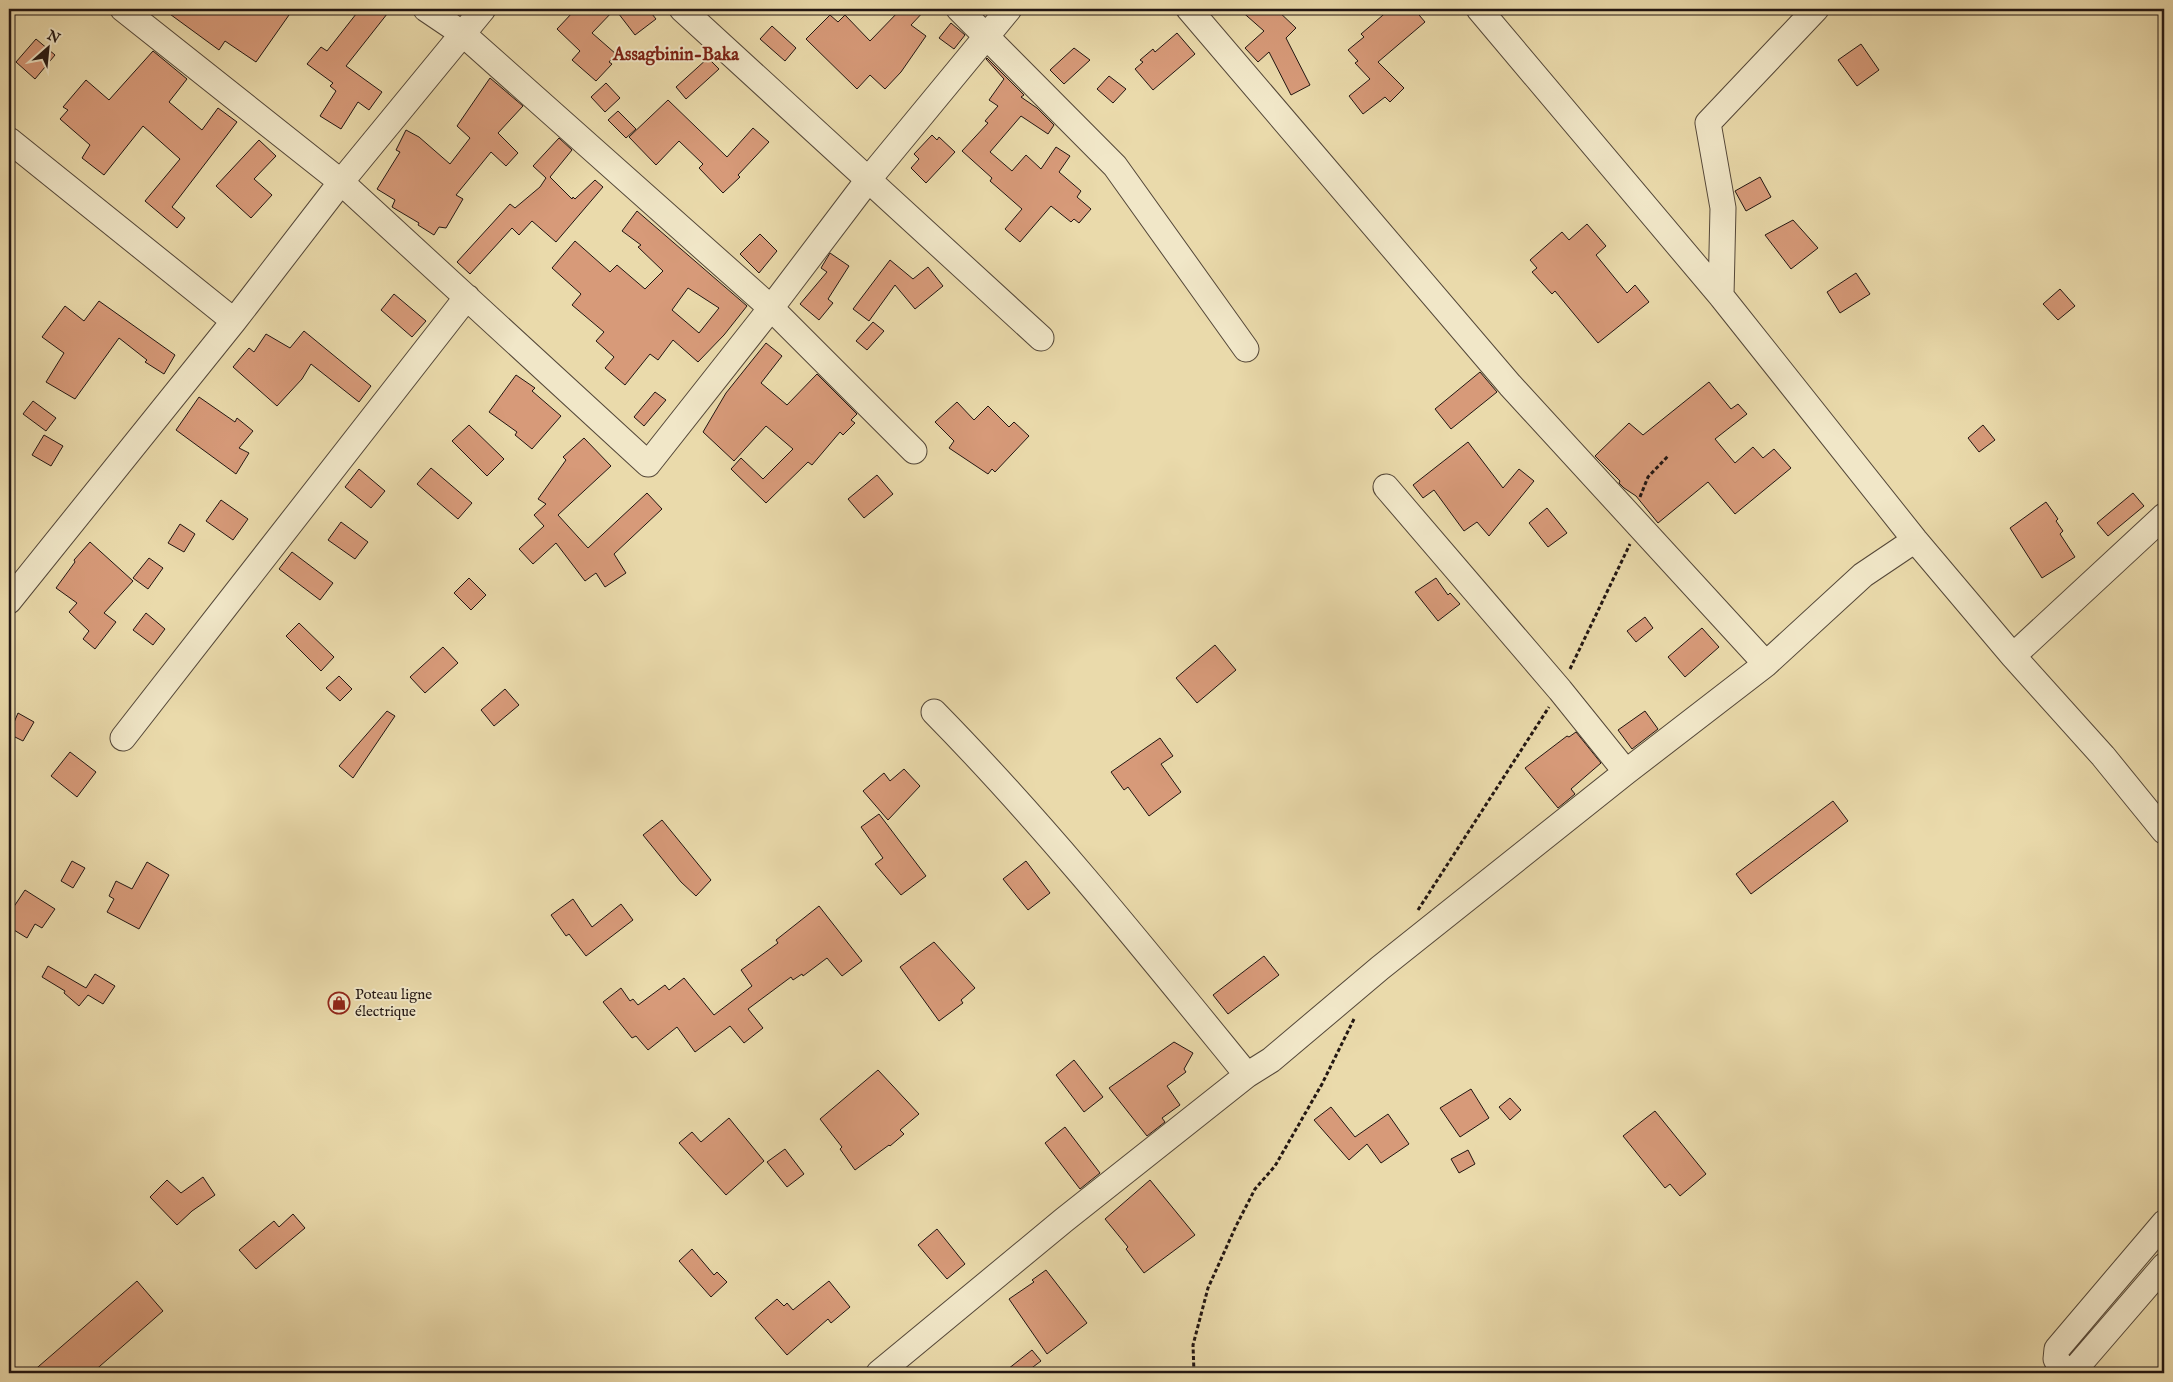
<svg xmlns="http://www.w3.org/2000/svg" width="2173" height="1382" font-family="'IM FELL English',serif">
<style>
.building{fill:#d79a79;stroke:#221612;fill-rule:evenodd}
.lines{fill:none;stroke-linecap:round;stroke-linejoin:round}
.minor-casing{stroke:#544738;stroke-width:27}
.path{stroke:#221612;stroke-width:3;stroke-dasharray:4 2.5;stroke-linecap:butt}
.minor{stroke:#f1e7c8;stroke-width:25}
.labels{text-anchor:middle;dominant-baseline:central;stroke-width:4;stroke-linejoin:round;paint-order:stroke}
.poi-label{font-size:15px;fill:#221612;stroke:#f1e7c8;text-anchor:start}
.quarter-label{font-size:18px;font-weight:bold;fill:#7a1f14;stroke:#f1e7c8}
</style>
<rect width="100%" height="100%" fill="#eadaab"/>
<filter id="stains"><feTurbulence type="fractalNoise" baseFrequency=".004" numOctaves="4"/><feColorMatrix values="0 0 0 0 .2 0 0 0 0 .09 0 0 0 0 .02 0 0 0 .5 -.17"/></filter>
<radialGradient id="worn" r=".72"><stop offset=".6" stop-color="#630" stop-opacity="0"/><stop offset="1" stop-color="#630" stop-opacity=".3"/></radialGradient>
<path class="building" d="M163,9H280L289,15L256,62L225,41L219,50Z
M360,9H391L346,66L382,92L369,110L358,102L341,129L320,116L336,91L330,86L333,83L307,64L321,47L327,51Z
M582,9H648L656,19L635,35L615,9L592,33L616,54L609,62L612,64L596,81L572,60L580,51L557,29L573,12L576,15Z
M901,9H926L911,25L926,36L901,72L885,89L870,75L857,89L806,39L830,15L838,22L845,15L870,41Z
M1239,9H1276L1296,28L1286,38L1310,85L1291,95L1269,52L1258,62L1245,48L1264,31Z
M1390,9H1414L1425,22L1378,62L1404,88L1390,102L1385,97L1363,114L1349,96L1370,79L1355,63L1358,61L1348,50L1364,37L1361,34Z
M951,23L965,35L954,49L939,38Z
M772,26L796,48L785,61L760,39Z
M1177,33L1195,54L1153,90L1135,69L1143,62L1140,60L1153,49L1155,52Z
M36,39L55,55L35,79L16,62Z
M1861,44L1879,70L1857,86L1838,60Z
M1074,48L1090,60L1064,84L1050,70Z
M153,51L187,79L169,102L202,130L218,108L237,122L172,207L185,218L177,228L145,201L180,159L143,126L104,175L82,158L90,145L60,119L68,110L63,107L86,80L109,100Z
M708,58L719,69L686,99L676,87Z
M987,58L1024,95L1021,97L1037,108L1054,125L1048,134L1021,116L990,152L1012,171L1026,155L1041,169L1056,147L1070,156L1059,172L1081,191L1077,197L1091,209L1079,223L1074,219L1071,222L1051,206L1020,242L1005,229L1022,209L990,181L992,178L962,151L988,123L985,121L998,106L989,100L1004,79L986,59Z
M1109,76L1126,89L1113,103L1097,89Z
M490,78L523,106L498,133L518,153L506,166L491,152L456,195L463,199L446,228L439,227L434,235L418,225L419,223L392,207L395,200L377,189L400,152L396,150L406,130L419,137L450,164L470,138L457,126Z
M606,83L620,98L605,112L591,97Z
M668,100L727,157L753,128L769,142L738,175L740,177L723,193L699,168L703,164L679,141L656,165L629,137Z
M618,111L636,129L626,138L608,120Z
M932,135L937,140L939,137L955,152L926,183L911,168L919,159L914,154Z
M559,138L572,150L550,177L572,199L573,197L575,199L595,180L603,187L556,242L532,221L519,235L512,228L470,274L457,262L510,204L515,208L540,187L546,178L533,166Z
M259,140L276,156L254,179L272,195L251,218L216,186Z
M1760,177L1771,197L1746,211L1735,191Z
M637,211L747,306L724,335L698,362L673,340L658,360L650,354L625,385L605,368L614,357L596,341L604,332L572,305L581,294L552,268L575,241L610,272L617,265L645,289L663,271L638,247L641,245L622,231ZM688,288L719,308L699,333L672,310Z
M1793,220L1818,248L1791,269L1765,235Z
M1587,224L1606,246L1596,255L1627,293L1635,285L1649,302L1598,343L1555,291L1552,294L1532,272L1537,268L1530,260L1562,232L1569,240Z
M760,234L777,251L759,273L740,254Z
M830,253L849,266L828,299L833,303L819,320L800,304L827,272L821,268Z
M890,260L913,279L928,267L943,286L915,309L895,285L869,321L853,309Z
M1856,273L1870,294L1840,313L1827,292Z
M2060,289L2075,306L2058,320L2043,304Z
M394,294L426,321L412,337L381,310Z
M99,301L175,355L164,374L145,362L147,360L119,338L75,399L46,382L64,353L42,337L65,306L84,321Z
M873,322L884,331L867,350L856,341Z
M304,331L371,386L359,402L311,364L302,379L277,406L233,367L249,348L254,352L266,334L290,348Z
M766,343L782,356L761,383L787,405L817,374L857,414L851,420L855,423L843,435L840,432L812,465L808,462L766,503L731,469L741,458L763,479L793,449L766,426L734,461L703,432L726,393Z
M1480,372L1497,392L1451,429L1435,409Z
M516,375L535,388L532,391L561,416L532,449L515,435L517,432L489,412Z
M1709,382L1731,409L1738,404L1747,414L1715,439L1735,463L1753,447L1763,458L1774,449L1791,468L1735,514L1708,482L1658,523L1636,496L1624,488L1619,483L1620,481L1595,456L1629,423L1643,435Z
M655,392L666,400L644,426L634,417Z
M199,397L235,422L237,418L253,431L239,448L249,453L236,474L176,430Z
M33,401L56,418L46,431L23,414Z
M957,402L974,420L988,406L1009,427L1014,422L1029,436L995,472L992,469L988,474L949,448L954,441L935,422Z
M469,425L504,459L487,476L452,441Z
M1983,425L1995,440L1979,452L1968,438Z
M44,435L63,446L51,466L32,455Z
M584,438L611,466L558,515L588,548L647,493L662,509L614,554L626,573L605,587L596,573L585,581L556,543L533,564L519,549L544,526L534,515L546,504L538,499L566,460L563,457Z
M1468,442L1503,488L1519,469L1534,481L1489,536L1477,522L1464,531L1434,490L1423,498L1413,485Z
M431,468L472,503L458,519L417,484Z
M359,469L385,491L371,508L345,487Z
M877,475L893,494L864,518L848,499Z
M2133,493L2144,506L2108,536L2097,523Z
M221,500L248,519L233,540L206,521Z
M2046,502L2058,519L2056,521L2063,531L2060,534L2075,557L2042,578L2010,528Z
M1547,508L1567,533L1548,547L1529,523Z
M341,522L368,542L355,559L328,540Z
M180,524L195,534L184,552L168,543Z
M90,542L133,581L104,613L116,622L95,649L83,639L89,631L69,612L77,603L56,588L75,562L74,560Z
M292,552L333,583L320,600L279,569Z
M149,558L163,568L148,589L133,578Z
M469,578L486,595L471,610L454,593Z
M1436,578L1448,595L1450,593L1460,604L1438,621L1415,592Z
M146,613L165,629L153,645L133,630Z
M1645,617L1653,628L1636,642L1627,631Z
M299,623L334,657L321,671L286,636Z
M1702,628L1719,647L1685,677L1668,657Z
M1215,645L1236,670L1197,703L1176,678Z
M443,647L458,663L425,693L410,677Z
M339,676L352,689L340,701L326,688Z
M505,689L519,705L494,726L481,710Z
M387,711L395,716L353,778L339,766Z
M1645,711L1658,729L1632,749L1618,730Z
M18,713L34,722L23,741L9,734Z
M1576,732L1601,763L1571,789L1575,794L1558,808L1525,768L1567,736L1569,737Z
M1160,738L1173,756L1161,764L1181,792L1149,816L1128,787L1124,790L1111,772Z
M70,752L96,772L77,797L51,776Z
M904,769L920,786L888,820L863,791L884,773L890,781Z
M1833,801L1848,821L1751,894L1736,874Z
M879,814L926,876L901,895L875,864L883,858L861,827Z
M662,820L711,880L696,896L681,882L643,835Z
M72,861L85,868L73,888L61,881Z
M1026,861L1050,893L1028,910L1003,879Z
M147,862L169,875L139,929L107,912L114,899L109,896L116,881L132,889Z
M25,890L55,909L42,928L35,924L27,938L9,927V914Z
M573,899L592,927L621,904L633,920L586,956L569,934L566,936L551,915Z
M819,906L862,961L842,976L827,958L803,976L802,974L793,980L791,977L748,1009L763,1028L744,1043L730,1026L695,1052L677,1027L648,1050L636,1036L632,1038L603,1002L621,988L630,1001L633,999L638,1005L665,985L669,990L684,978L714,1015L752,986L741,970L778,943L776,940Z
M934,942L975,988L961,1000L963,1003L939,1021L900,967Z
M1264,956L1279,975L1228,1014L1213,995Z
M48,966L86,988L95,974L115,986L103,1004L88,995L79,1006L64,993L65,991L42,977Z
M1174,1042L1193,1053L1184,1069L1186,1072L1167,1086L1180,1105L1162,1118L1165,1122L1147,1136L1109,1088Z
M1074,1060L1103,1097L1084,1112L1056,1075Z
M878,1070L919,1114L900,1130L904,1134L890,1146L889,1145L855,1170L840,1149L842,1147L820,1119Z
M1471,1089L1489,1118L1460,1137L1440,1108Z
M1510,1098L1521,1110L1510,1120L1499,1107Z
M1331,1107L1355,1137L1388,1114L1409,1144L1381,1163L1367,1144L1349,1160L1314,1120Z
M1655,1111L1706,1174L1680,1196L1670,1184L1665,1188L1623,1136Z
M729,1118L764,1161L726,1195L679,1143L692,1132L701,1142Z
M1065,1127L1100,1173L1080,1189L1045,1143Z
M785,1149L804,1174L787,1187L767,1162Z
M1468,1150L1475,1164L1459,1173L1451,1159Z
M203,1177L215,1195L192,1211L177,1225L150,1197L167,1180L181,1193Z
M1150,1180L1195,1235L1144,1273L1126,1249L1128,1247L1105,1219Z
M293,1214L305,1228L256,1269L239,1250L274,1221L279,1227Z
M937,1229L965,1264L947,1279L918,1245Z
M692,1249L714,1275L717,1272L727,1282L711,1297L679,1261Z
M1046,1270L1087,1323L1047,1354L1009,1299L1034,1282L1032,1280Z
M137,1281L163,1311L92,1373H31Z
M829,1281L850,1307L831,1323L828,1319L787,1355L755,1318L777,1299L784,1306L787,1303L793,1310Z
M1032,1350L1041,1361L1025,1373H1003Z"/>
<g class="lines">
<g class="minor-casing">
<path id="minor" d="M123,9L341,182L648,464L771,308L868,180L1009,9
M426,9L463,34L771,308L914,451
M682,9L1041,338
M959,9L1115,166L1246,349
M1189,9L1510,385L1766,664
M1479,9L1721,296L1915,540L2013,656L2103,756L2164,831
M9,140L234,321
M1721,296L1723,208L1708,123L1816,9
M1386,487L1560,690L1626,772
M9,601L234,321L341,182L483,9
M2013,656L2164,516
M934,712C1046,826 1146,951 1247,1075
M123,738L467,297
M2164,1223L2057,1349L2056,1359L2060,1367L2066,1369L2076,1368L2164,1266
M879,1373L1064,1220L1247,1075L1271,1060L1380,968L1626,772L1766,664L1863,575L1915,540"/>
</g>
<path class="path" d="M1640,497L1648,477L1669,455
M1570,669L1630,544
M1418,910L1549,707
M1194,1373L1193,1345L1208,1288L1236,1226L1255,1189L1275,1166L1322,1084L1355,1017"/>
<use href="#minor" class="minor"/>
</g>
<defs>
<g id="shop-ring" transform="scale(1.125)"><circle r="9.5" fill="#f1e7c8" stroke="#8f2418" stroke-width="1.5"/><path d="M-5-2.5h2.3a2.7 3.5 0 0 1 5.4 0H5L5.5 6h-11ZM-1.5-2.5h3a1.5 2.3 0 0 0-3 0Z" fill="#8f2418"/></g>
</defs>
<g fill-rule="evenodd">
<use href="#shop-ring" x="339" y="1003"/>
</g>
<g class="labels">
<g class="poi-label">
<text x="355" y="994">Poteau ligne<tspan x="355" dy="17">électrique</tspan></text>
</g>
<g class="quarter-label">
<text x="676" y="55">Assagbinin-Baka</text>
</g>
</g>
<rect width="2173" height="1382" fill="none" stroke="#eadaab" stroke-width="30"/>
<rect x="10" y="10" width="2153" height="1362" fill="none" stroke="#221612" stroke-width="2.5"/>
<rect x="15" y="15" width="2143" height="1352" fill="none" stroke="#221612"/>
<g transform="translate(48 48) rotate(27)" stroke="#f1e7c8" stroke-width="4" paint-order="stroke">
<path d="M0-4L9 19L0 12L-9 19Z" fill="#221612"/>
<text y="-8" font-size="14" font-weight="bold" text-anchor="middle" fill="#221612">N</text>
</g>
<rect width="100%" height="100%" filter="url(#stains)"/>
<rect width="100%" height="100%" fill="url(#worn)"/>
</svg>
